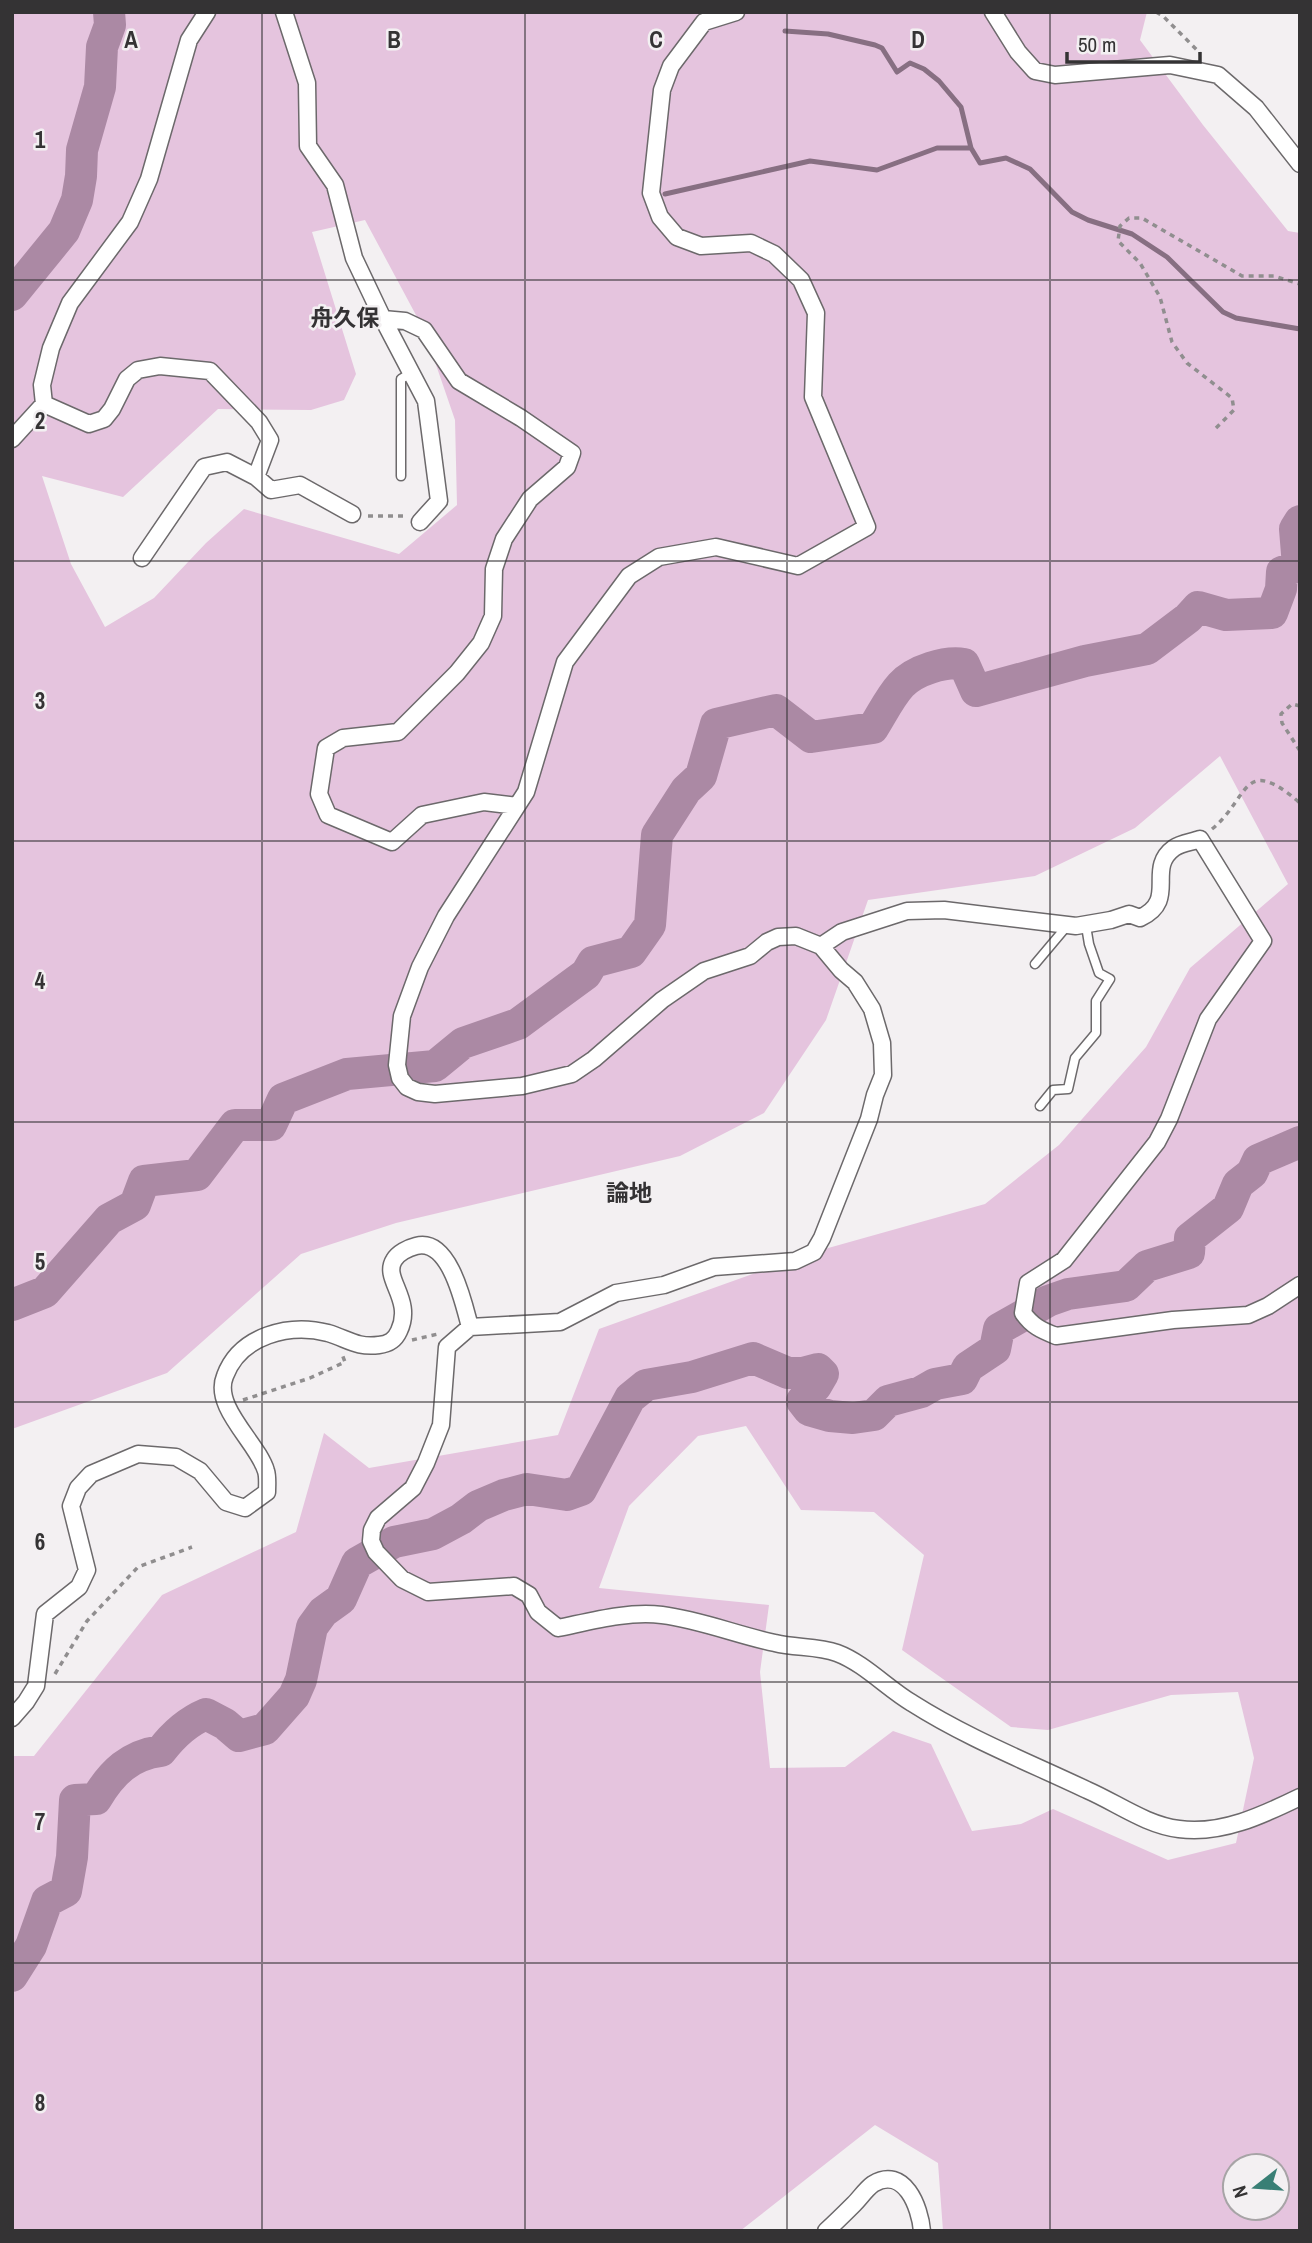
<svg xmlns="http://www.w3.org/2000/svg" width="1312" height="2243" font-family="'Archivo Narrow','Noto Sans JP',sans-serif">
<style>
.green{fill:#e5c4de;fill-rule:evenodd}
.lines{fill:none;stroke-linecap:round;stroke-linejoin:round}
.stream{stroke:#876f82;stroke-width:5}
.river{stroke:#ab89a4;stroke-width:32}
.service-casing{stroke:#6c696b;stroke-width:11}
.minor-casing{stroke:#6c696b;stroke-width:19}
.path{stroke:#908e8f;stroke-width:3.5;stroke-dasharray:5 5;stroke-linecap:butt}
.service{stroke:#fff;stroke-width:8}
.minor{stroke:#fff;stroke-width:16}
.grid{fill:none;stroke:#343334;stroke-width:2;stroke-opacity:0.55}
.labels{text-anchor:middle;dominant-baseline:central;stroke-width:5;stroke-linejoin:round;paint-order:stroke}
.neighbourhood-label{font-size:23px;font-weight:bold;fill:#343234;stroke:#f3f0f2}
.grid-label{font-size:23px;text-anchor:middle;font-weight:bold;fill:#343334;stroke:#f3f0f2;stroke-width:5;stroke-linejoin:round;paint-order:stroke}
</style>
<rect width="100%" height="100%" fill="#f3f0f2"/>
<path class="green" d="M12,12H1147L1140,40L1203,125L1288,231L1300,233V2231H943L938,2163L875,2125L740,2231H12V1756H34L162,1595L296,1532L324,1433L369,1468L558,1435L599,1329L814,1252L985,1204L1059,1145L1146,1047L1190,968L1288,884L1220,756L1135,828L1035,876L868,900L826,1020L764,1113L680,1156L396,1223L301,1254L167,1373L12,1429ZM365,220L424,330L455,420L457,505L399,554L244,509L206,543L154,598L105,627L71,564L42,476L123,497L218,409L311,410L344,400L356,374L312,232ZM746,1426L801,1510L874,1512L924,1555L902,1650L1011,1727L1048,1730L1171,1695L1238,1692L1254,1758L1236,1843L1168,1860L1053,1809L1021,1824L972,1831L931,1744L893,1731L845,1767L770,1768L760,1672L769,1605L599,1588L629,1506L698,1436ZM1235,2166H1277V2208H1235Z"/>
<g class="lines">
<path class="stream" d="M785,31L828,34L875,45L882,48L897,72L910,63L924,69L939,81L961,107L971,148L980,163L1006,158L1030,169L1072,212L1088,220L1132,234L1167,257L1223,312L1236,318L1300,329
M665,194L810,161L877,170L937,148H971"/>
<path class="river" d="M12,295L64,231L77,200L81,176L82,150L100,87L102,47L110,25L109,12
M12,1305L45,1292L109,1219L135,1205L144,1181L197,1175L235,1125H271L283,1099L347,1074L435,1066L463,1043L518,1024L586,974L593,962L631,952L650,925L657,835L686,790L701,776L716,724L776,710L811,737L873,728C882,714 890,697 901,685C915,670 945,661 964,664L976,691L1085,661L1147,649L1188,618L1198,607L1226,615L1272,613L1281,589L1282,572L1298,566L1295,529L1300,521
M12,1976L31,1946L47,1901L66,1891L72,1857L75,1800L96,1799C112,1772 130,1755 161,1751C173,1735 187,1722 206,1714L225,1724L239,1736L265,1729L294,1696L301,1680L312,1627L323,1612L341,1599L357,1563L394,1542L433,1534L461,1519L478,1506L504,1495L527,1489L567,1495L581,1490L630,1398L646,1385L692,1377L753,1358L788,1373H803L818,1369L823,1374L816,1386L802,1401L809,1410L830,1416L853,1418L874,1415L888,1401L921,1392L935,1384L962,1379L968,1367L995,1349L999,1329L1048,1301L1068,1294L1126,1286L1147,1266L1189,1253L1190,1238L1228,1208L1238,1184L1252,1173L1258,1160L1300,1142"/>
<g class="service-casing">
<path id="service" d="M401,476V379L411,373
M1035,964L1067,926
M1040,1106L1053,1090L1068,1089L1075,1058L1096,1033V1001L1110,979L1099,973L1089,944L1086,926"/>
</g>
<g class="minor-casing">
<path id="minor" d="M284,12L307,83L308,146L335,185L354,258L383,319L405,321L424,330L459,381L521,418L572,453L567,467L530,499L504,539L494,569L493,616L481,643L457,673L398,732L343,738L326,748L319,794L328,815L392,842L422,815L484,802L517,806
M993,12L1018,52L1035,71L1055,75L1170,65L1218,75L1256,108L1300,164
M383,319L426,401L439,501L420,522
M44,404L89,424L104,419L112,409L127,379L138,370L160,366L210,371L259,422L270,440L256,477L271,490L300,485L352,514
M12,439L44,404L42,385L51,348L70,303L130,222L149,179L189,40L207,12
M142,558L204,467L227,462L256,477
M821,946L842,932L907,911L944,910L1076,926L1111,920L1129,914L1140,918C1179,900 1145,869 1174,848C1181,843 1192,842 1200,839L1263,941L1208,1019L1169,1119L1157,1142L1064,1260L1028,1283L1023,1313C1032,1326 1041,1330 1056,1336L1173,1320L1248,1315L1268,1306L1300,1285
M470,1327L560,1322L616,1293L664,1285L714,1267L795,1261L814,1252L822,1238L869,1119L875,1095L883,1075L882,1043L872,1009L855,982L841,970L821,946L796,936L778,937L767,942L750,956L704,971L662,1000L594,1059L572,1074L522,1086L435,1094L418,1092L407,1087L400,1078L397,1065L402,1016L420,967L446,916L526,792L565,662L629,576L659,557L716,547L798,566L867,527L813,397L816,313L801,280L774,254L751,243L701,246L677,237L660,217L651,193L662,90L671,66L704,22L736,12
M12,1718L26,1702L36,1686L45,1614L79,1587L87,1570L71,1506L78,1488L91,1474L138,1454L176,1457L200,1471L226,1502L245,1508L267,1492C267,1486 268,1477 266,1471C258,1443 212,1407 225,1376C240,1335 290,1323 328,1333C348,1339 357,1348 379,1345C389,1344 395,1340 399,1331C414,1299 382,1279 394,1260C398,1253 408,1248 416,1246C450,1237 464,1305 470,1327L447,1347L441,1425L426,1463L413,1488L378,1518L372,1530L371,1541L376,1552L402,1579L428,1592L514,1586L529,1595L538,1612L558,1628C592,1621 627,1611 662,1615C701,1620 737,1635 775,1643C795,1648 818,1646 837,1653C864,1663 888,1689 912,1703C967,1738 1028,1762 1087,1790C1117,1803 1146,1825 1179,1829C1221,1835 1263,1815 1300,1797
M826,2231C836,2222 845,2213 854,2204C860,2198 866,2189 873,2184C904,2165 920,2207 922,2231"/>
</g>
<path class="path" d="M1156,12L1163,16L1200,53
M1216,428L1234,410L1232,398L1187,363L1172,342L1160,297L1140,263L1118,241L1120,226L1129,218H1142L1242,276H1274L1300,284
M368,516H406
M1300,706L1292,704L1281,714L1282,723L1300,751
M1212,829C1250,798 1242,753 1300,803
M412,1340L438,1334
M243,1400L310,1378L345,1362L342,1354
M55,1674L87,1621L138,1567L192,1547"/>
<use href="#service" class="service"/>
<use href="#minor" class="minor"/>
</g>
<path class="grid" d="M262,12V2231M525,12V2231M787,12V2231M1050,12V2231M12,280H1300M12,561H1300M12,841H1300M12,1122H1300M12,1402H1300M12,1682H1300M12,1963H1300"/>
<g class="labels">
<g class="neighbourhood-label">
<text x="345" y="317">舟久保</text>
<text x="629" y="1192">論地</text>
</g>
</g>
<g class="grid-label">
<text x="131" y="48">A</text>
<text x="394" y="48">B</text>
<text x="656" y="48">C</text>
<text x="918" y="48">D</text>
<text x="40" y="148">1</text>
<text x="40" y="429">2</text>
<text x="40" y="709">3</text>
<text x="40" y="989">4</text>
<text x="40" y="1270">5</text>
<text x="40" y="1550">6</text>
<text x="40" y="1830">7</text>
<text x="40" y="2111">8</text>
</g>
<rect width="1312" height="2243" fill="none" stroke="#343334" stroke-width="28"/>
<g transform="translate(1256 2187) rotate(253)"><circle r="33" fill="#f3f0f2" stroke="#a7a4a6" stroke-width="2"/>
<path d="M0-5L12 26L0 18L-12 26Z" fill="#397f75"/>
<text y="-10" font-size="19" font-weight="bold" text-anchor="middle" fill="#343334">N</text>
</g>
<path d="M1067 52v10h133v-10" fill="none" stroke="#343334" stroke-width="3.5"/>
<text x="1078" y="52" font-size="21" fill="#343334" stroke="#f3f0f2" stroke-width="5" paint-order="stroke">50 m</text>
</svg>
